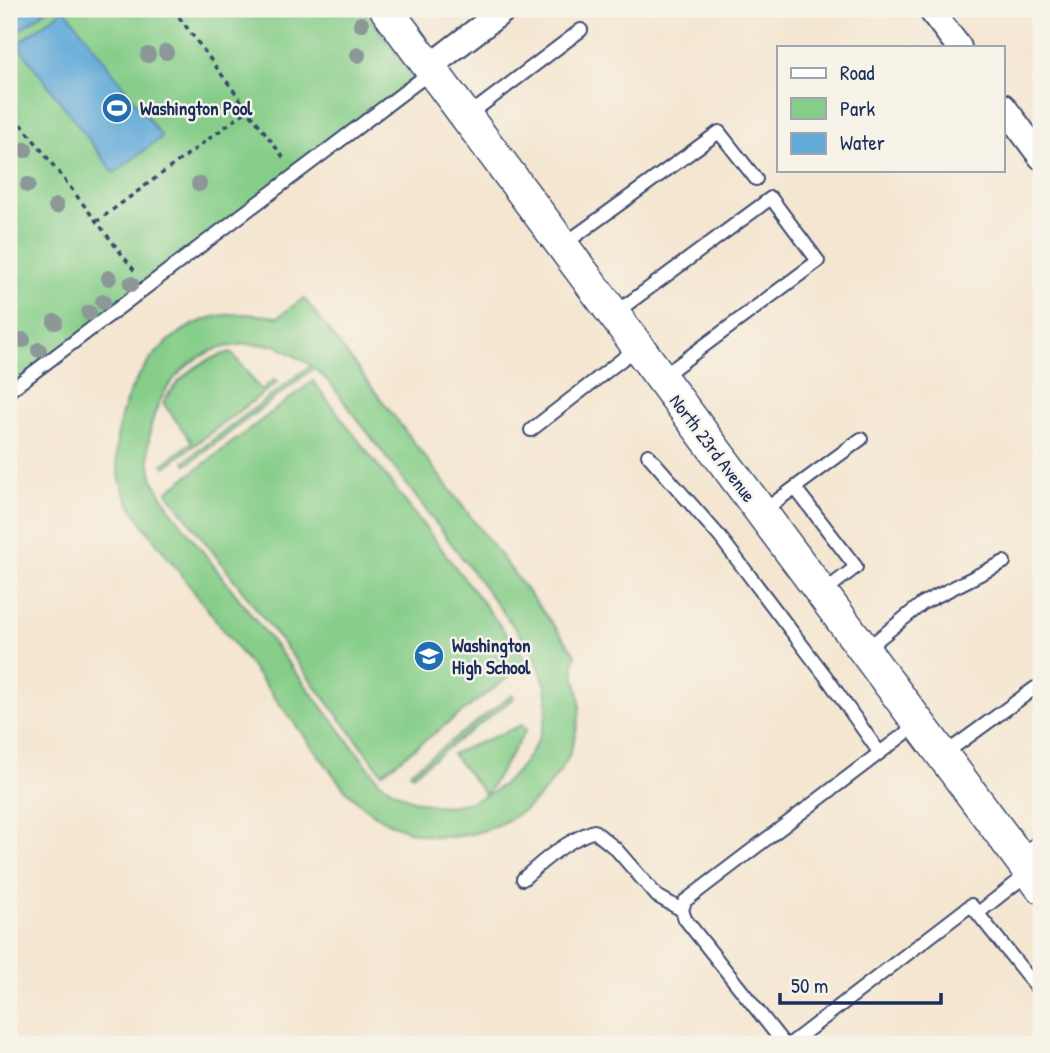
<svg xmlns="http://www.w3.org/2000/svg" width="1050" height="1053" font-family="'Patrick Hand',sans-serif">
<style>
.green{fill:#85cd88;stroke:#507e73;stroke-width:2;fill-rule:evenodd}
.water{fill:#63aad9;stroke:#3f6c9c;stroke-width:2}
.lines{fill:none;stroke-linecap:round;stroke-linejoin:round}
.service-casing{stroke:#3c4a6f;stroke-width:16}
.minor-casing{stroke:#3c4a6f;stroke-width:28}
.tertiary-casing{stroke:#3c4a6f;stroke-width:35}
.path{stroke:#3c4a6f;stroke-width:3.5;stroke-dasharray:5 5;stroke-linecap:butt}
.service{stroke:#fff;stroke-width:12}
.minor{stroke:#fff;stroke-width:24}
.tertiary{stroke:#fff;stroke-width:32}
.tree{fill:#8c9797}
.labels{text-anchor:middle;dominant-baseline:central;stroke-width:5;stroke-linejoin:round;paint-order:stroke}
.poi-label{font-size:19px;font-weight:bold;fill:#1b2f5e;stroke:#f7f3e8;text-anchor:start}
.street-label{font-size:19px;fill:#1b2f5e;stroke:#f7f3e8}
</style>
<rect width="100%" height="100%" fill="#f7f3e8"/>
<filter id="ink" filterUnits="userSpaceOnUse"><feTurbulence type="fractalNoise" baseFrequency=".0143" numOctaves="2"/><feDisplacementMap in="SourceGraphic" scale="14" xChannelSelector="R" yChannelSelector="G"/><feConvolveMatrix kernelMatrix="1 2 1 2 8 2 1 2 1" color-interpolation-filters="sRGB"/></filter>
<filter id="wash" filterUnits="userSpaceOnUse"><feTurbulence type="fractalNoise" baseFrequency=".00686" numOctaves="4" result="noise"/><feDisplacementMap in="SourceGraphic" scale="28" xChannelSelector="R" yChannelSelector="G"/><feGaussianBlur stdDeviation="1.57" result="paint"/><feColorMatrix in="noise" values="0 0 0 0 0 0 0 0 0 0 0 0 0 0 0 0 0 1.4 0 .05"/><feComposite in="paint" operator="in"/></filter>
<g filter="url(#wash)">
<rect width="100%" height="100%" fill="#f4e6d0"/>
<path class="green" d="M9,9H363L417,80L9,388Z
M304,298L576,655C569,672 581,689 580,707C579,720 575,737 571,750C566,766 553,781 542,794C526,811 509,821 488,829C433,849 382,829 343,787L144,526C137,514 127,502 123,489C100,425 141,344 204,320C228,311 253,314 278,317ZM246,344L275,345L311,365L185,461L187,465L314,368L331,384L533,652C537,663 543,675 546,687C550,706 544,729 535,745C511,790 464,818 413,800C401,796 390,788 380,782L170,509C164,499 155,487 152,476C139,424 165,370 214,350C224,346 236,345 246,344Z
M231,352L261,390L275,379L278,382L165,467L163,464L192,442L163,403C179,376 200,360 231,352Z
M313,381L528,662L382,773L167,492Z
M512,695L514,698L412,775L410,772Z
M522,725L526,730L486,795L452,754Z"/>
<path class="water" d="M9,9H48L11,37L9,34Z
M65,9L162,137L114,173L17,44Z"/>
</g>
<g filter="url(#ink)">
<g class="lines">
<g class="service-casing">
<path id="service" d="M466,117L581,30
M563,245L719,132L756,179
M614,314L771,198L818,261L662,377
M9,391L432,71
M531,430L638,347
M648,455L720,537L827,678L879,752
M795,488L856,567L822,593
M763,511L861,439
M865,650L923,603L1004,562
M943,755L1035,688
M1019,857L1041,840
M523,879C545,859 566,841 594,831L616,849L657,896L682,910
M978,913L1030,872
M784,1044L685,919L682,910L685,901L919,723
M790,1044L971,905L1041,993"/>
</g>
<g class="minor-casing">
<path id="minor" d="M930,9L959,47
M429,67L505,9
M1003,106L1041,157"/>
</g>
<g class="tertiary-casing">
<path id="tertiary" d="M386,9L1041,887"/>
</g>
<path class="path" d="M173,9L286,161
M9,108L137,274
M96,222L248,110"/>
<use href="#service" class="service"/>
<use href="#minor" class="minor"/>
<use href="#tertiary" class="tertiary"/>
</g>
<g class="tree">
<circle cx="361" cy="24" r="8"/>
<circle cx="166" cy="52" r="8"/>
<circle cx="148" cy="55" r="8"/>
<circle cx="358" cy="55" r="8"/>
<circle cx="25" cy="150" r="8"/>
<circle cx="199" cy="184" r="8"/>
<circle cx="28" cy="185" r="8"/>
<circle cx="56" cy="206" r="8"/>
<circle cx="109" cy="278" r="8"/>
<circle cx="131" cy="284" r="8"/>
<circle cx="103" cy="302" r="8"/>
<circle cx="89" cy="313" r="8"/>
<circle cx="55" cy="322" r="8"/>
<circle cx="23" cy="340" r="8"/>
<circle cx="39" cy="350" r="8"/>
</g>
</g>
<defs>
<g id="stadium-disc" transform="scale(1.575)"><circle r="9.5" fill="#1f6fb2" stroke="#f7f3e8"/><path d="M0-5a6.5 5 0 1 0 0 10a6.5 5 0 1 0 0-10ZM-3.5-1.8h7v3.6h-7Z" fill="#fff"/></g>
<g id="school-disc" transform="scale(1.575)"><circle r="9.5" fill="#1f6fb2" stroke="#f7f3e8"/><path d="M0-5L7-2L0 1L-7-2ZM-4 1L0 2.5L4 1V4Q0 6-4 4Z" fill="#fff"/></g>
</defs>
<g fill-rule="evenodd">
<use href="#stadium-disc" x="117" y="108"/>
<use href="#school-disc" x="429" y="656"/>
</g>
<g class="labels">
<g class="poi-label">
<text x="140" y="108">Washington Pool</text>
<text x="452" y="645">Washington<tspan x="452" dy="22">High School</tspan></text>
</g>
<g class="street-label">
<text transform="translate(713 448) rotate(53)">North 23rd Avenue</text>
</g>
</g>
<rect width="1050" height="1053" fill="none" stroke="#f7f3e8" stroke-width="35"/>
<rect x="777" y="46" width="228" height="126" fill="#f7f3e8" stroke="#9fa5b1" stroke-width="2"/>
<rect x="791" y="68" width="35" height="10" fill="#ffffff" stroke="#9fa5b1" stroke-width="2"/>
<text x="840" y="80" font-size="21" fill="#1b2f5e">Road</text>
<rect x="791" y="98" width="35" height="21" fill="#85cd88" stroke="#9fa5b1" stroke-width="2"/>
<text x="840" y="116" font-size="21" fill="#1b2f5e">Park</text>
<rect x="791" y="133" width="35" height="21" fill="#63aad9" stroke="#9fa5b1" stroke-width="2"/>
<text x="840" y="150" font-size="21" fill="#1b2f5e">Water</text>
<path d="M780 993v10h161v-10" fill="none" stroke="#1b2f5e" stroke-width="3.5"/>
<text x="791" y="993" font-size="21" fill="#1b2f5e" stroke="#f7f3e8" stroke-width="5" paint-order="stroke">50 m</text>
</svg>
